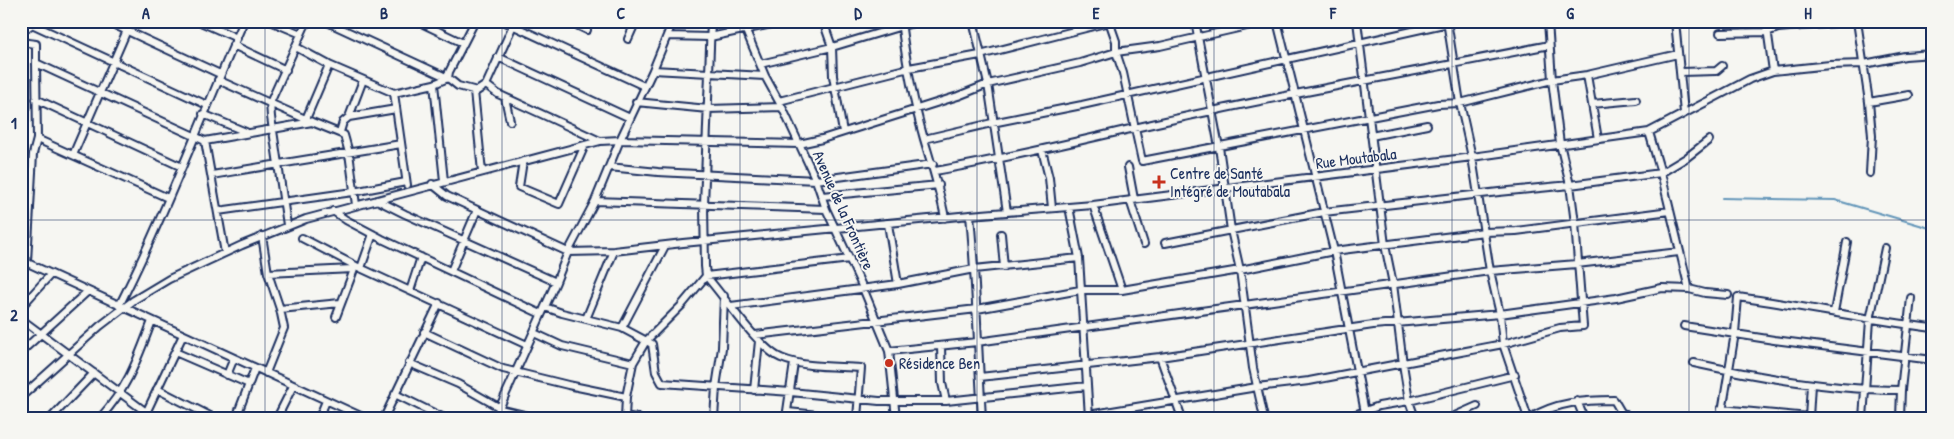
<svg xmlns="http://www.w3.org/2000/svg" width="1954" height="439" font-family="'Patrick Hand',sans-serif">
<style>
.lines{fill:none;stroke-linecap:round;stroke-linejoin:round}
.stream{stroke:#6496b9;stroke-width:2}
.minor-casing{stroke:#1b2f5e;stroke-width:10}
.minor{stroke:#f6f6f2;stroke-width:6}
.grid{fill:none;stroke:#1b2f5e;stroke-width:1;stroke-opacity:0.55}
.poi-dot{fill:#c8321e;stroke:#f6f6f2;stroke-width:2}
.labels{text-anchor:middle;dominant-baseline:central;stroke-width:4;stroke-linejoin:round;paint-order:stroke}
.street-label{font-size:16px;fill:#1b2f5e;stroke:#f6f6f2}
.poi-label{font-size:16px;fill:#1b2f5e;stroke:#f6f6f2;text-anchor:start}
.neatline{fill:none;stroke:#1b2f5e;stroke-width:2}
.grid-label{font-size:16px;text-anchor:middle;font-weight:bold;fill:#1b2f5e}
</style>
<rect width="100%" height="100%" fill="#f6f6f2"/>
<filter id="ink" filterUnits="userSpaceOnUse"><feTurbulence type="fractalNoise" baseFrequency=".02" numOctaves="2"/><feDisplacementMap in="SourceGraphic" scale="10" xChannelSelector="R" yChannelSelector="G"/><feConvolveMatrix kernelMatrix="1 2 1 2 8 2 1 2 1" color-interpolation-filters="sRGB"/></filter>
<g filter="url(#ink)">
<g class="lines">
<path class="stream" d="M1722,198L1835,200L1933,229"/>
<g class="minor-casing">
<path id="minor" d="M106,21L220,74
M198,21L237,38
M270,21L301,34
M325,21L448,78L458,86L477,91L486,85L515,21
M417,21L463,43
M503,21L644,86
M568,21L587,30
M711,21L704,205L705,266L706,276C723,295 760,350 781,358C805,368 835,366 861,368L857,418
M742,21L765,76L782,107L816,180L826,209L863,288L889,351L896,418
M823,21L832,47L833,76L843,132
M901,21C906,61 913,101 924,139C932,166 940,191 945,218
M973,21L988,84L1007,212
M1109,21L1116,41V52L1123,73L1142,161L1438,104L1460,103L1552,80L1587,75L1678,54
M1195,21L1219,147L1231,230L1240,270L1253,368L1264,418
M1277,21L1334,251L1366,418
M1357,21L1385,245L1393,284L1403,364L1409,401L1415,418
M1447,21L1460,103L1472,157L1490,271L1500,314L1503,344L1528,418
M1675,21L1684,113
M1766,21L1773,71
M1857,21L1869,102L1872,136L1870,173
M34,25L207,105
M21,32L34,23
M1720,33L1767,32L1778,28L1860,21
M668,36L710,37L786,21
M628,39L636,21
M21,42L36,44V63L205,141L312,122
M233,45L286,70
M296,47L329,65L394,93L434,84L448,78L449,72L475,21
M498,57L630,118
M760,64L832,47L902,26L922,21
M653,70L765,76
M1681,72L1716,71L1722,66
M1587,75L1598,139
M218,80L312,122L344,135L349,153L356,205
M434,84L444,181
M486,85L498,94L600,141
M474,91L482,172
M394,93L407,185
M505,98L510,121
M36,99L182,167
M779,101L909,68L980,55L1113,21
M636,102L708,109L782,107
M1869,102L1909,95
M1592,104L1636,100
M203,114L246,132
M349,117L363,80
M306,119L329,65
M340,132L343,122L349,117L396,109
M1649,132L1661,173L1689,289
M1371,136L1427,125
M37,139L168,198
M924,139L992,123L1082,105L1457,21
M205,141L225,253
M1042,150L1049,178L1052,208
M73,155L131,21
M523,161L519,187L559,204L585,145
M609,167L658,172L816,180L933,164
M1128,167L1134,199
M935,171C1028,155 1119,130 1212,111C1324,87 1437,68 1549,45
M212,175L401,144
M432,184L447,196L568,252L614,251L683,243L970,215L1093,205L1472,157L1649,132L1750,79L1773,71L1830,65L1864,64L1905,56L1933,54
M822,196L939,185
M377,200L405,214L556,282
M1130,200L1144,244
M595,201L826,209
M1093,205L1122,290
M1069,207L1079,258L1089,417
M218,211L353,192L406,182
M333,211L346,220L382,239L541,314
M970,215C976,282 978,350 982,418
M888,224L898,284
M287,225L271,117L270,103L307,21
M1001,234L1004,267
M262,236L268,273L280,309L284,328L266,373
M302,238L356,266L527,345
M1165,243L1324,212L1499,192L1570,185L1661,173L1686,158L1709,140
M21,260L365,418
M21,268L27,262L33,154L37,139L36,63
M361,268L373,234
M451,271L477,210
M268,273L353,269
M410,291L421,257
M119,306C166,213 202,116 244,21
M731,306L898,284L974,269L1079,258
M21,307L51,274
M545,307L562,313L622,328L652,344L656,372L662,383L791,392L879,401H946L1087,386
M280,309L340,303
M1834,312L1847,242
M336,317L355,267
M21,319L154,418
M586,319L614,251
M1684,326L1774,340L1933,360
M622,328L665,246
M424,332L503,369L568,385L626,397
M534,333L562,346L633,363
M755,335L977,309L1080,290H1122L1240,270L1334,251L1484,232L1516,231L1670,211
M941,346L942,383L946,401
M889,351L977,342L1490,271L1577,264L1679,252
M21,352L88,291
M175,352L249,384
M1160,357L1182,418
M409,363L458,384L504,410L537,418
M1694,363C1762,378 1832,390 1901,390
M227,375L234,358
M980,377L1160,357L1373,325L1500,314L1616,298L1662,288L1689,289L1705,293L1728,295
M157,389L214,418
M754,390L759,341
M395,394L444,418
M21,397L100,326L134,300L169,279L242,245L306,219L600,141L620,140L799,144L822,139L958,96L988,84L1080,63L1116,52L1160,46L1269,21
M1577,401L1584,418
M1721,409L1809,417
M788,412L849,418
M146,413L183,335
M1088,415L1257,387L1309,381L1503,344L1560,328L1583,326L1575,223L1570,185L1560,144L1552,80L1548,21
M625,416L638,418
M51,418L94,373
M100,418C129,386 137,360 152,321
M236,418L255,368
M277,418L293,386
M319,418L326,401
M384,418L439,303
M495,418L556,282L568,252L595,201L620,140L653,70L673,21
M625,418L626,397L633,363L646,341L681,306L706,276L850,259
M714,418L716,387L722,348L724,296
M786,418L794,363
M1326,418L1354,415L1379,406L1409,401L1515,375
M1450,418L1477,406
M1530,418C1556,402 1585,400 1614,400L1621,412L1631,418
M1721,418L1735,333L1738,297C1803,306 1868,320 1933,328
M1809,418L1811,384
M1863,418L1870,320L1885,248
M1900,418L1901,390L1911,298"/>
</g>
<use href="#minor" class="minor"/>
</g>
</g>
<path class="grid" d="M265,21V418M502,21V418M740,21V418M977,21V418M1214,21V418M1452,21V418M1689,21V418M21,220H1933"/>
<g class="poi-dot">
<path d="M1156.5 174.5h5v5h5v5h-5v5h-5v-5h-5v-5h5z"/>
<circle cx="889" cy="363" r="5"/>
</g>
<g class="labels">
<g class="street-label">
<text transform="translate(1356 158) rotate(-7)">Rue Moutabala</text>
<text transform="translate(844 210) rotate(66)">Avenue de la Frontière</text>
</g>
<g class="poi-label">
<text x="1170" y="173">Centre de Santé<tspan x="1170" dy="18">Intégré de Moutabala</tspan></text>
<text x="899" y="363">Résidence Ben</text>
</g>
</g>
<rect width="1954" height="439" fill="none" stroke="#f6f6f2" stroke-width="55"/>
<rect x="28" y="28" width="1898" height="384" class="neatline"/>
<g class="grid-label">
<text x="146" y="19">A</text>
<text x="384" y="19">B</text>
<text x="621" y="19">C</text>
<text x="858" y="19">D</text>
<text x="1096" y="19">E</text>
<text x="1333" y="19">F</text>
<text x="1570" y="19">G</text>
<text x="1808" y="19">H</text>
<text x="14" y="129">1</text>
<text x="14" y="321">2</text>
</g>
</svg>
